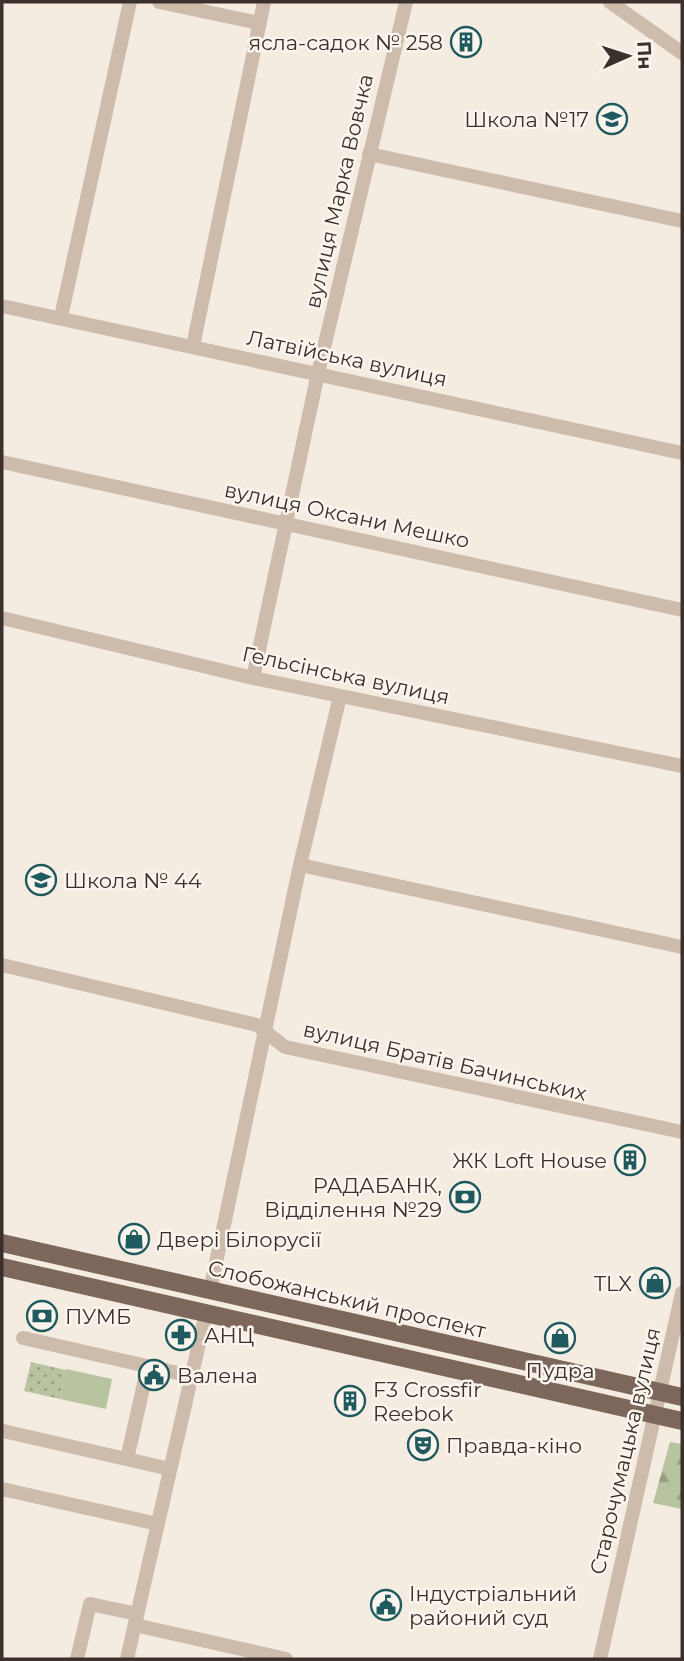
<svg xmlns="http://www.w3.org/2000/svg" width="684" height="1661" font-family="Montserrat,sans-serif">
  <defs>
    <pattern id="forest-firs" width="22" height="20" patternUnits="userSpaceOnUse" patternTransform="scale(1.75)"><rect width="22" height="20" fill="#b8c4a0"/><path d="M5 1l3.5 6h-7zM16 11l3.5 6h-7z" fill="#97a083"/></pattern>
    <pattern id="park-dots" width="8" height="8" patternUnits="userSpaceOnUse" patternTransform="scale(1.75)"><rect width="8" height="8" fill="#b8c4a0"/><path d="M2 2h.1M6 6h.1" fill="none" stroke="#97a083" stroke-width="1.8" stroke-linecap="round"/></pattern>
  </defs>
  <rect width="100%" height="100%" fill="#f4ebe1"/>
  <path fill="url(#forest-firs)" d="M670,1442l12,2v65l-29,-6z"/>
  <path fill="url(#park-dots)" d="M31,1362l35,8 -6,29 -36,-8z"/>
  <path fill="#b8c4a0" d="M66,1369l46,10 -6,30 -46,-10z"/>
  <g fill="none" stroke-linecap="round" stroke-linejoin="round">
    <path stroke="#cdbbac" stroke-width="14" d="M159,2l100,21
      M610,2l72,51
      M369,154l313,67
      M2,306l680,147
      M61,317l69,-315
      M193,346l71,-344
      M2,462l680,148
      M2,618l251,60 429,88
      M253,678l65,-305 88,-371
      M300,865l382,82
      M2,965l255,60 28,22 397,85
      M210,1291l90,-426 40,-169
      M23,1338l168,38
      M3,1431l167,38
      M127,1459l21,-93
      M2,1489l156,35
      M135,1625l151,34
      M77,1659l13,-55 47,10
      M127,1659l79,-346
      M600,1659l82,-366"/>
    <path stroke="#7d675c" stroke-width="18" d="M2,1243l680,154
      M2,1267l680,154"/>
  </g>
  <defs>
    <g id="building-ring" transform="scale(1.575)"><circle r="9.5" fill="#fbf5ee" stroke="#1f5a5e" stroke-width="1.5"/><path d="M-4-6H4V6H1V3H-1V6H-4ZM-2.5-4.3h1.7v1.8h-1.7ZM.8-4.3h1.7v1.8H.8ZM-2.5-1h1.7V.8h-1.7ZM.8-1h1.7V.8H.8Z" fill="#1f5a5e"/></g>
    <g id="school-ring" transform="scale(1.575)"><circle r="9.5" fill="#fbf5ee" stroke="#1f5a5e" stroke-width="1.5"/><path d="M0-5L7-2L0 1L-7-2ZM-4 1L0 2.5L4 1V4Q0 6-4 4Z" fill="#1f5a5e"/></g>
    <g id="bank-ring" transform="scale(1.575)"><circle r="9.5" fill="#fbf5ee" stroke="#1f5a5e" stroke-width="1.5"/><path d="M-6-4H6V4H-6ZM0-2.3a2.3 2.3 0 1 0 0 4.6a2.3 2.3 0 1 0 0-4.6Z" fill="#1f5a5e"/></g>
    <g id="shop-ring" transform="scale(1.575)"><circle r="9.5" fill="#fbf5ee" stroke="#1f5a5e" stroke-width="1.5"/><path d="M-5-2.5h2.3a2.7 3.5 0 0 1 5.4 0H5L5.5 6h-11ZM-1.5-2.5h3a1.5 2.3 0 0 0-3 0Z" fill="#1f5a5e"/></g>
    <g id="pharmacy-ring" transform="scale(1.575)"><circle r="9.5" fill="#fbf5ee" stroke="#1f5a5e" stroke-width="1.5"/><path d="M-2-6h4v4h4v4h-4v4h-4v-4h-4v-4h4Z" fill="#1f5a5e"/></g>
    <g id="civic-ring" transform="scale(1.575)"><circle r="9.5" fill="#fbf5ee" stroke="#1f5a5e" stroke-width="1.5"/><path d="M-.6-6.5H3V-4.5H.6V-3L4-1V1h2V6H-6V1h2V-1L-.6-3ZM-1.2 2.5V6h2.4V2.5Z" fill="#1f5a5e"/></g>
    <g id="theatre-ring" transform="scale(1.575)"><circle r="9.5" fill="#fbf5ee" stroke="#1f5a5e" stroke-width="1.5"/><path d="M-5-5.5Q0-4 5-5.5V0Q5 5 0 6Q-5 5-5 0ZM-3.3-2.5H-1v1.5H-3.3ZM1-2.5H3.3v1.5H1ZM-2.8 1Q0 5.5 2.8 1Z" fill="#1f5a5e"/></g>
  </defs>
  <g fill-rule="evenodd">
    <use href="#building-ring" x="466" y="42"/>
    <use href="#school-ring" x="612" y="119"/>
    <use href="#school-ring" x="41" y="880"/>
    <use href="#building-ring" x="630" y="1160"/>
    <use href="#bank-ring" x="465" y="1197"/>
    <use href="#shop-ring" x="134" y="1239"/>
    <use href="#shop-ring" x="655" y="1283"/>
    <use href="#bank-ring" x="42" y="1316"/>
    <use href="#pharmacy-ring" x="181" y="1335"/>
    <use href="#shop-ring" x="560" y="1338"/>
    <use href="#civic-ring" x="154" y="1375"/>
    <use href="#building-ring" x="350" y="1401"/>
    <use href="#theatre-ring" x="423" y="1445"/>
    <use href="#civic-ring" x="386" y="1605"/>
  </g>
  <g text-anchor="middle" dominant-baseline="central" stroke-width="5" stroke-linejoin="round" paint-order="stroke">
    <g font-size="21" fill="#3b302b" stroke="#fbf5ee" text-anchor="start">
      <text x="443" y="42" text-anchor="end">ясла-садок № 258</text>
      <text x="589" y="119" text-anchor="end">Школа №17</text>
      <text x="64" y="880">Школа № 44</text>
      <text x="607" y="1160" text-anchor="end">ЖК Loft House</text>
      <text x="442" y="1185" text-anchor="end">РАДАБАНК,<tspan x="442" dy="24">Відділення №29</tspan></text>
      <text x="157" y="1239">Двері Білорусії</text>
      <text x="632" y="1283" text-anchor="end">TLX</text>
      <text x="65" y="1316">ПУМБ</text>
      <text x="204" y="1335">АНЦ</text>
      <text x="560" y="1370" text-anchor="middle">Пудра</text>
      <text x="177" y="1375">Валена</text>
      <text x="373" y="1389">F3 Crossfir<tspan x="373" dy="24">Reebok</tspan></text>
      <text x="446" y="1445">Правда-кіно</text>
      <text x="409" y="1593">Індустріальний<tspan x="409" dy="24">районий суд</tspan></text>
    </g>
    <g font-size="21" fill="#3b302b" stroke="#fbf5ee">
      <text transform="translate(339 191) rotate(-77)">вулиця Марка Вовчка</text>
      <text transform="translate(347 358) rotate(12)">Латвійська вулиця</text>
      <text transform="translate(347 515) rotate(12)">вулиця Оксани Мешко</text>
      <text transform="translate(346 675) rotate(12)">Гельсінська вулиця</text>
      <text transform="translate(445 1061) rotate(13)">вулиця Братів Бачинських</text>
      <text transform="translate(347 1299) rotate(13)">Слобожанський проспект</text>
      <text transform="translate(625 1451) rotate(-77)">Старочумацька вулиця</text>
    </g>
  </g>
  <rect width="684" height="1661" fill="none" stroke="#3b302b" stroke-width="7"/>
  <g transform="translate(628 56) rotate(87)" stroke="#fbf5ee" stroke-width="5" paint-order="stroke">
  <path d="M0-5L12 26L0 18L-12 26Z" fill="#3b302b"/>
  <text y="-10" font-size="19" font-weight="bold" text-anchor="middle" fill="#3b302b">Пн</text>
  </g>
</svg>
